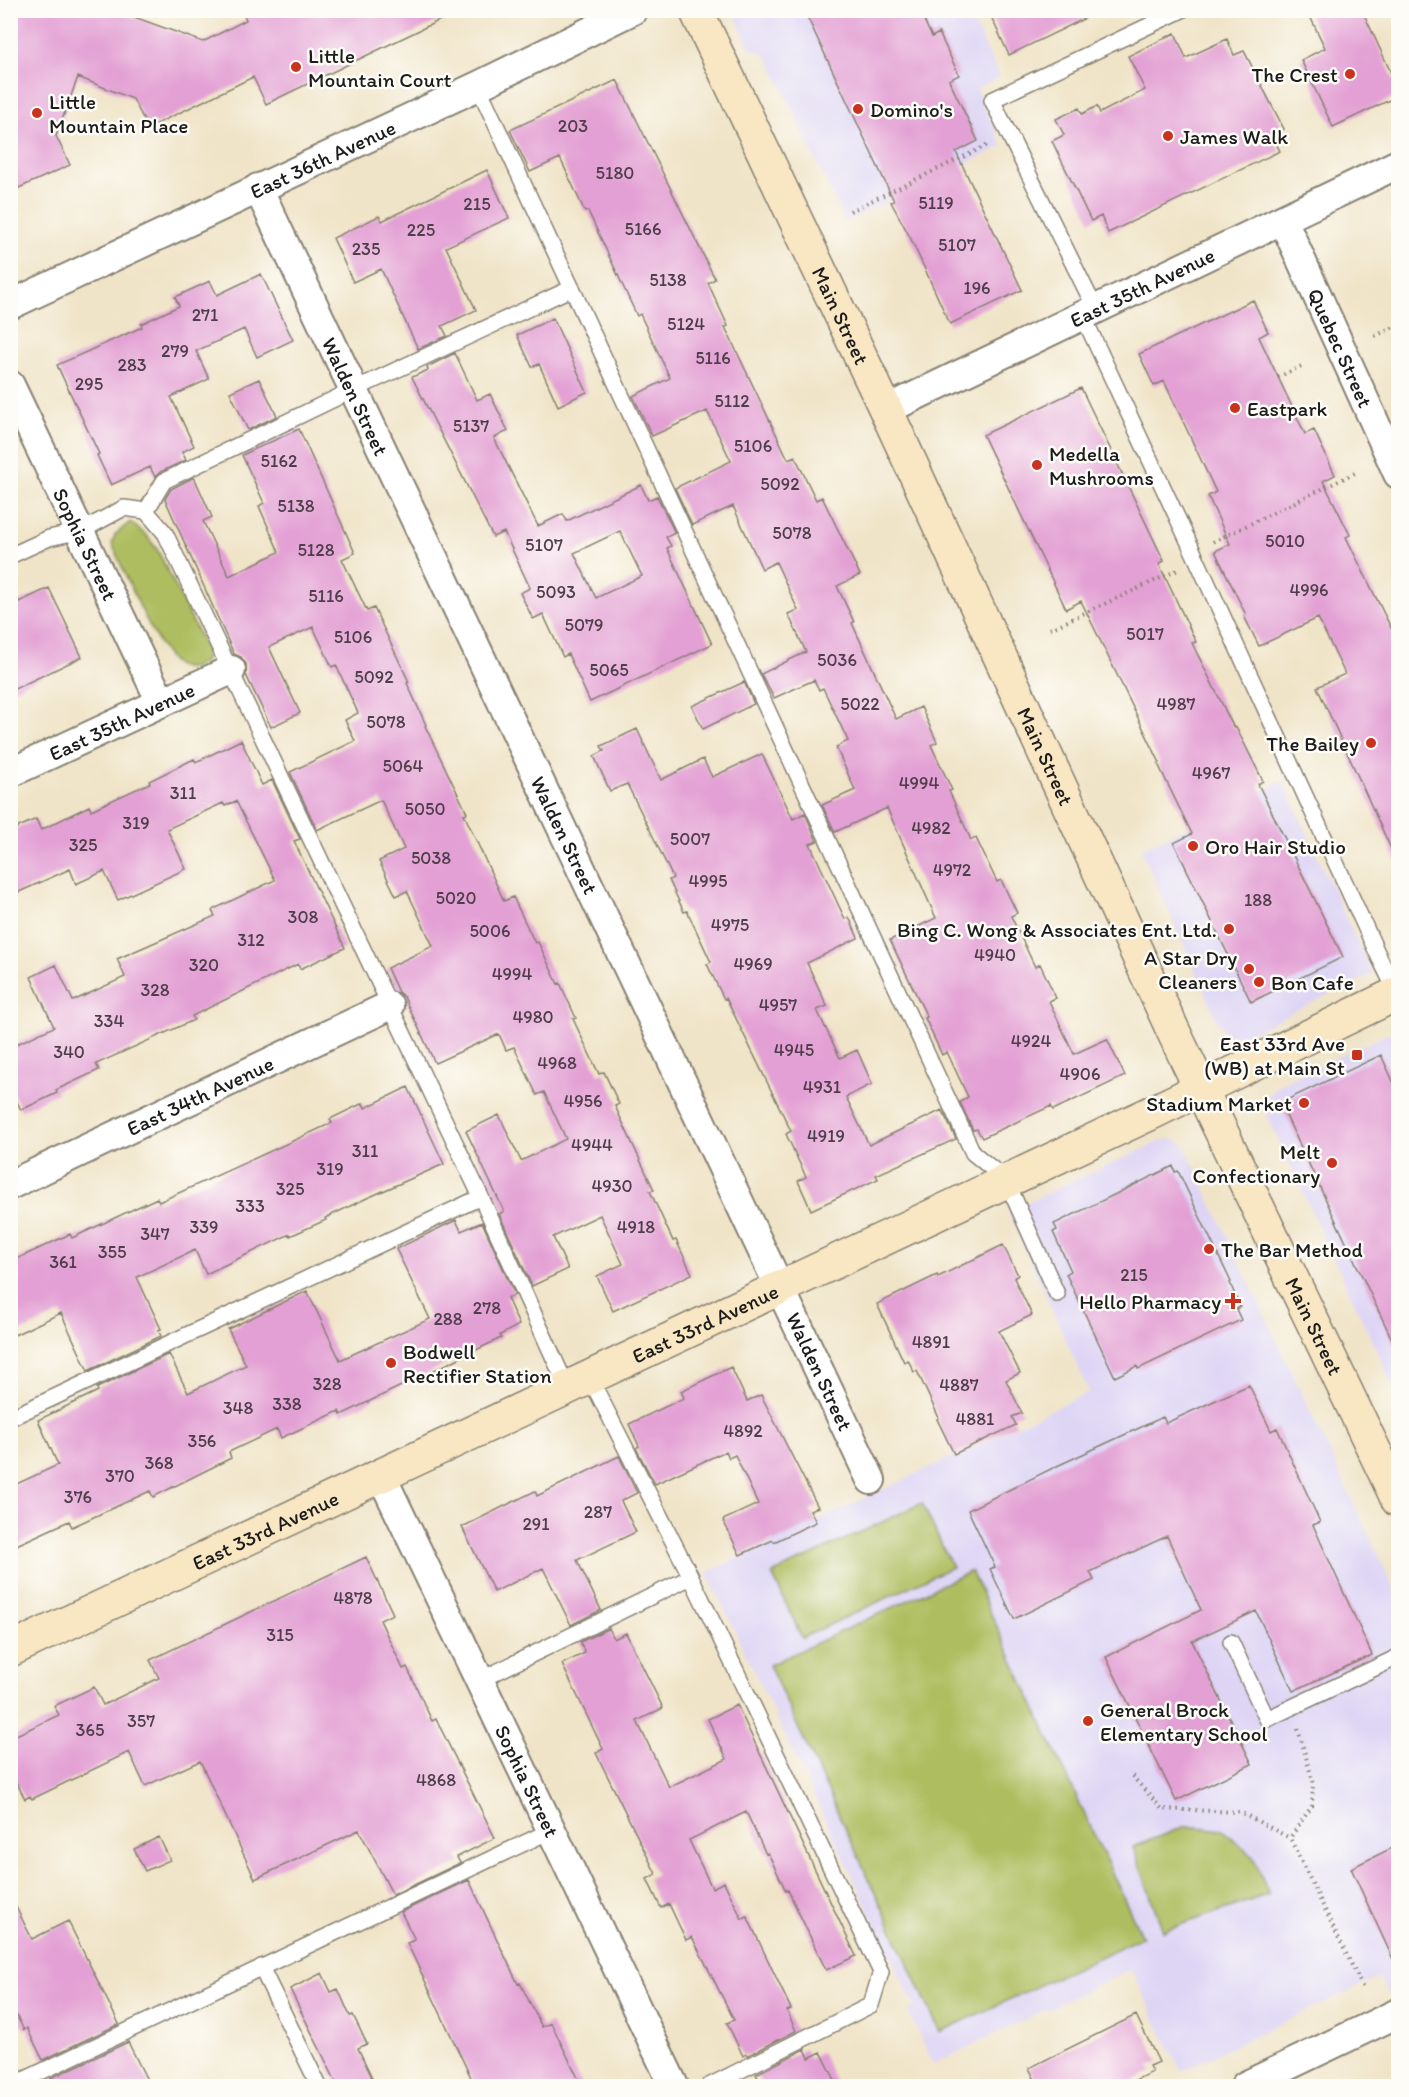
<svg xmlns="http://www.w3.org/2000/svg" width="1409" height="2097" font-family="Itim,sans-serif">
  <rect width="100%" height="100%" fill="#fdfcf7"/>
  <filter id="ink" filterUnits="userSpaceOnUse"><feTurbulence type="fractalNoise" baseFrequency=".0167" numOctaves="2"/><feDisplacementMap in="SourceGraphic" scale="12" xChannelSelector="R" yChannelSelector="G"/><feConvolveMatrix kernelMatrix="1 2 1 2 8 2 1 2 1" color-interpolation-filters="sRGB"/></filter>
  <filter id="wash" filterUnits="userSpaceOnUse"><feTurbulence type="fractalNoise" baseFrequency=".008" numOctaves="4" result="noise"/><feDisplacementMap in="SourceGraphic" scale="24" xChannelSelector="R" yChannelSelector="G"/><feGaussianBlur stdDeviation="1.35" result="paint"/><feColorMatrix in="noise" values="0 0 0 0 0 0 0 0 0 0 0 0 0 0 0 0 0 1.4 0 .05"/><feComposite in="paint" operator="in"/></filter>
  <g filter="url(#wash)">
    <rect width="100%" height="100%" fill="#f0e4c8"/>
    <path fill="#ded5f5" d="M740,10l228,1 32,66 -24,12 27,57 -158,76 -76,-163 -6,-6 -14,-6 -15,-33z
      M1283,781l89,193 -120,58 -17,4 -8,-3 -7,-7 -79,-177z
      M1398,1029v367l-130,-278 -3,-12 5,-12 10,-10z
      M1168,1139l7,1 8,4 4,7 211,446v392l-10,5 -9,-17 -198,94 -50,-102 -198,95 -25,-53 7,-4 -208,-434 382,-181 -81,-181 151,-69z"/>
    <path fill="#aebd5f" stroke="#656c3e" stroke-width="1.5" d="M130,522l17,14 11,15 49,100 -2,10c-8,8 -22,10 -30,3 -17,-12 -54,-98 -63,-121l3,-8z
      M922,1503l30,64 -150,71 -30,-64z
      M971,1571l171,366 -202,95 -171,-367z
      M1186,1826l37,4 30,26 16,38 -106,37 -30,-84z"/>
    <g id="blocks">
      <path fill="#e3a0d4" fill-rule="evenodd" d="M10,10h105l88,32 43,-22 -4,-10h219l-195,94 -13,-27 -105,51 -15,-29 -55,-22 -22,59 14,29 -60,27z
        M804,10h115l13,27 7,-4 20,42 -10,5 29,61 -22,11 66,138 -72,34 -39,-85 -20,-37 3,-1z
        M988,10h114l-93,45z
        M1307,10h55l36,78v8l-65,31 -32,-67 24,-12z
        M1175,33l11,25 41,-19 7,16 10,-4 40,78 -12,7 8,15 -172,82 -7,-17 -10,5 -39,-80 12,-6 -8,-16 23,-11 3,6 15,-8 3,7 45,-23 -17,-34z
        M617,80l98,199 -7,4 20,43 -3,1 63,132 7,-3 21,44 6,-3 38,78 -23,11 17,36 -2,1 44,96 25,-12 16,35 -6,3 21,45 -3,1 22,49 5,-2 21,44 4,-2 16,33 -6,3 24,51 5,-3 16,34 -7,3 25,53 33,-15 18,37 -72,34 -2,-4 -69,32 -5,-9 -4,1 -13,-28 8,-5 -21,-45 -5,3 -17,-37 2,-1 -37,-77 46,-22 -49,-110 -52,24 -13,-27 33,-15 -19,-43 12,-6 -25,-53 -4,2 -5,-10 -40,18 -13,-24 45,-22 -18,-38 10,-4 -22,-48 -14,7 -29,-63 -41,19 -17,-37 56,-27 -24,-50 -55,25 -19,-40 37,-18 -30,-64 -3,2 -49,-105 -3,1 -25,-54 -30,14 -20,-42z
        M487,170l22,48 -63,29 30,63 -34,16 5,10 -29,13 -37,-80 -28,13 -20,-44 46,-22 3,5z
        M261,274l32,66 -36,17 -13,-28 -48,22 13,28 -38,18 23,49 -12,6 4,8 -26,12 -5,5 -5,-10 -39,18 -14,-30 2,-1 -42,-89 85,-38 -1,-3 38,-18 -4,-9 35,-16 7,14z
        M1253,300l15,32 -9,5 46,97 9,-4 21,45 -12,6 27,54 -4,2 52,105v222l-81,-177 28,-13 -27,-56 -59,28 -15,-30 2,-1 -31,-64 15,-7 -22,-48 8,-4 -52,-111 -10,5 -15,-32z
        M553,318l34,74 -29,14 -19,-42 -7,3 -15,-32z
        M455,353l22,47 13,-6 18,37 -14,7 44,88 25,-12 4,7 74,-36 7,15 9,-4 18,37 -9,4 5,9 -4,2 45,96 -122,58 -22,-48 -5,3 -20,-43 -10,5 -13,-26 10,-5 -26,-56 -11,5 -81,-160 16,-7 -1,-3zM620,531l22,45 -46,22 -22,-45z
        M259,379l18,37 -29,14 -18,-38z
        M1081,388l83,173 -5,3 37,78 -4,1 42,85 2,-1 27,54 -5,3 85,173 -92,45 -77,-159 18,-9 -34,-70 2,-1 -79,-162 -15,8 -83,-174z
        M299,429l56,124 -13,6 25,52 7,-3 35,74 -2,1 19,42 -1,1 42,87 -3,1 40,87 9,-4 22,46 3,-1 20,42 2,-1 16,35 -3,1 26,55 5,-2 15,32 -4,2 39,84 -4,1 23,50 3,-1 16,34 -79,37 -16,-35 26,-12 -23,-49 -47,22 15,32 -36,17 -33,-72 5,-3 -38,-80 33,-16 22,46 45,-22 -22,-47 -7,3 -23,-48 -8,3 -7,-16 -64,29 -31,-66 -6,-5 -11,-24 46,-22 -26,-55 -11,5 -17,-35 25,-12 -23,-49 -64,30 -27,-58 65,-31 -10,-21 13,-7 -22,-48 -4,2 -19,-40 -44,20 31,66 -29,14 -25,-52v-11l-5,-7 -7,-3 -69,-155 6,-10 23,-12 18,40 -9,4 26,55 50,-24 -20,-46 5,-3 -22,-48z
        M49,588l33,69 -72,34v-85z
        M744,682l10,22 -51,25 -11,-23z
        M637,729l24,51 42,-21 9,18 50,-23 31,65 12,-6 12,28 -7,3 35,75 4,-2 9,21 -51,25 20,43 -10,4 23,48 17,-8 15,34 -26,13 23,48 73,-35 14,29 -80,36 2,4 -67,31 -13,-29 8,-4 -20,-43 5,-3 -65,-133 -2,1 -17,-35 4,-2 -24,-51 -3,1 -15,-32 4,-2 -24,-50 -22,-44 -17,7 -16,-35 10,-5 -3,-5z
        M241,740l21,45 10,-5 28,59 -6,2 51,107 -45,21 -2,-5 -106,52 2,4 -98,44 3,6 -43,20 1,3 -36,17 -11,-23v-40l44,-20 -23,-50 25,-12 17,36 52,-24 -8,-18 98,-43 -3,-5 2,-2 61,-29 -39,-79 -11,5 -2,-3 -56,26 19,40 -68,31 -14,-29 -28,13 -6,-15 -60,27v-65l26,-12 5,11 48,-24 2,4 59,-27 -1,-2 45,-22 2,3z
        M1381,1055l17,37v260l-118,-249z
        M408,1087l36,77 -79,35 -40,19 1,2 -36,16v-2l-84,40 -11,-24 -58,27 24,52 -3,1 3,6 -73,35 -27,-58 -51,24v-75l60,-28 2,4 85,-40 2,4 173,-79 -2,-4 33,-16 2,5z
        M1173,1166l2,6 3,-1 53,111 -1,1 10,24 -4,2 5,11 -103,49 -1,-3 -22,11 -49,-103 5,-3 -18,-39 4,-2 -3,-6z
        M456,1220l5,11 21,-9 33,73 -8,3 12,27 -19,10 1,3 -160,77 -2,-4 -58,27 -4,-9 -48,23 2,6 -78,39 -3,-6 -78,36 -3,-6 -59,27v-61l48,-22 -20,-45 60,-29 -1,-3 72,-34 19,39 58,-28 -18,-36 79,-38 33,69 90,-41 -34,-70z
        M1003,1245l15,30 -4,3 18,37 -33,16 21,42 -14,7 16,33 -10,4 4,8 -62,29 -17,-35 2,-1 -22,-47 -3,1 -6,-12 -4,2 -27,-58 60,-29 1,2z
        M731,1367l16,34 14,-6 57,112 -8,3 6,12 -42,20 -1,-2 -33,15 -17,-35 35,-16 -23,-49 -6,3 -3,-7 -71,33 -19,-36 3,-2 -10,-22 55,-26 -3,-7z
        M1249,1385l22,46 6,-3 43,94 -7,3 59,130 -79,36 -37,-80 -64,30 60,123 -76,37 -70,-144 95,-47 -34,-74 -77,36 4,8 -80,39 -24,-50 5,-2 -27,-57 89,-44 106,-49 3,6z
        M619,1456l18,37 -16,8 15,31 -59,28 24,50 -30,15 -28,-57 -49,24 -32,-65 73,-36 2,5z
        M366,1557l27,57 -13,6 23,49 4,-2 25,54 4,-2 59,119 -38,19 3,6 -67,32 -34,-65 -104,49 -55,-118 -55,25 -16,-34 -97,47 -2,-3 -5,3 -15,-29v-32l49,-23 -5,-9 40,-19 9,18 56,-27 -9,-18z
        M609,1628l5,11 12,-6 37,75 -26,13 32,66 58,-28 -19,-40 29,-14 119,251 -30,14 -38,-80 -2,1 -18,-38 -2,1 -20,-42 -57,28 23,48 12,-6 18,37 5,-3 44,93 -4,2 9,20 -49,25 -1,-2 -3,2 -16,-33 7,-3 -42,-83 -6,3 -17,-36 -8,4 -14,-29 9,-5 -60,-121 7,-4 -41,-85 23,-11 -5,-11z
        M159,1837l11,23 -25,11 -11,-22z
        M1398,1845v125l-47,-102z
        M469,1880l49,104 2,-1 22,44 9,-4 31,63h-107l-68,-143 8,-3 -14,-28z
        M10,1895l22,44 36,-18 51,103 -76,36 -16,-32 -3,2 -14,-27z
        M322,1973l9,19 7,-3 12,27 3,-1 14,29 -9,4 18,38h-38l-48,-97z
        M1136,2015l23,47 -10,4 3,6 -29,14h-85l-9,-18z
        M128,2042l22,44h-95l-4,-8z
        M805,2049l4,9 12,-6 17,34h-76l-6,-12z"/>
    </g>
  </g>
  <g filter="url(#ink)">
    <use href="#blocks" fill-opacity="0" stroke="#868072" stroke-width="1.5"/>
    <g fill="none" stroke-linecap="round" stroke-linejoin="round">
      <g stroke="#868072" stroke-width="18">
        <path id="lane" d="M478,86l495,1067 33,27 51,114
          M1096,310l-104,-210 190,-90
          M1083,316l114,244 183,399 18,36
          M146,511l18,-30 170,-82 238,-111
          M10,556l39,-18 32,-7 43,-23 22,3 19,22 316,664 86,190
          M589,1376l102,201 190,395 -10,33 -162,81
          M10,1418l471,-221
          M1231,1642l36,77 131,-62
          M480,1680l211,-103
          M261,1967l58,119
          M11,2086l541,-256"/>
      </g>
      <g stroke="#868072" stroke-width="32">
        <g id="street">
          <path id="s1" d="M258,188c201,432 412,860 613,1292"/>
          <path id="s2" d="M1283,220l115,254"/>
          <path id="s3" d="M10,305l468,-219 155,-76"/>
          <path id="s4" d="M10,385l151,317"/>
          <path id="s5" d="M886,410l512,-246"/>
          <path id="s6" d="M10,773l221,-103"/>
          <path id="s7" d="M10,1185l379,-179"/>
          <path id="s8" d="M381,1475l293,611"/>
          <path d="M1245,2086l153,-73"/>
        </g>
      </g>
      <g stroke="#868072" stroke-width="36">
        <g id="secondary">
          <path id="s9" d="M696,10l190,400 290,627 222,463"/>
          <path id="s10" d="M10,1650l1139,-536 249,-121"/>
        </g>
      </g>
      <path stroke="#868072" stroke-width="4" stroke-dasharray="1.5 4.5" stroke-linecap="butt" d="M850,211l140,-67
        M1375,336l23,-11
        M1278,377l26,-12
        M1213,542l142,-69
        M1050,629l128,-59
        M1298,1729l15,53 -1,24 -22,32 74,152
        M1132,1776l30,33 78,3 50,26"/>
      <use href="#lane" stroke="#fff" stroke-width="15"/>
      <use href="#street" stroke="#fff" stroke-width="28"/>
      <use href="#secondary" stroke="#f9e7c3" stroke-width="33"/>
    </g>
  </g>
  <g fill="#c8321e" stroke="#fdfcf7" stroke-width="2">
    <circle cx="296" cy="67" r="6"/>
    <circle cx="1350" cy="74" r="6"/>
    <circle cx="858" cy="109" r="6"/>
    <circle cx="37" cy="113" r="6"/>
    <circle cx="1168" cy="136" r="6"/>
    <circle cx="1235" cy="408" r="6"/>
    <circle cx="1037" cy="465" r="6"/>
    <circle cx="1371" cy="743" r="6"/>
    <circle cx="1193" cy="846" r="6"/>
    <circle cx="1229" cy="929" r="6"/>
    <circle cx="1249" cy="969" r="6"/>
    <circle cx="1259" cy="982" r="6"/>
    <rect x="1351" y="1049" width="12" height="12" rx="3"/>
    <circle cx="1304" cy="1103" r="6"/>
    <circle cx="1332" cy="1163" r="6"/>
    <circle cx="1209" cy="1249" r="6"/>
    <path d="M1230 1292h6v6h6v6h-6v6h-6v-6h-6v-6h6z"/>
    <circle cx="391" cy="1363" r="6"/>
    <circle cx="1088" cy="1721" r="6"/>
  </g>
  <g text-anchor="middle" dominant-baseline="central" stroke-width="5" stroke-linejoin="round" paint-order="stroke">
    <g font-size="18" fill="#4e3d4a">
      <text x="573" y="126">203</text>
      <text x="615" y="173">5180</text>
      <text x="936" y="203">5119</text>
      <text x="477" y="204">215</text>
      <text x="643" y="229">5166</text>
      <text x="421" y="230">225</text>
      <text x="957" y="245">5107</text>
      <text x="366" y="249">235</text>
      <text x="668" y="280">5138</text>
      <text x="977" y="288">196</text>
      <text x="205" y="315">271</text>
      <text x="686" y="324">5124</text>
      <text x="175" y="351">279</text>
      <text x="713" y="358">5116</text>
      <text x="132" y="365">283</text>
      <text x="89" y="384">295</text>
      <text x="732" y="401">5112</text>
      <text x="471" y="426">5137</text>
      <text x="753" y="446">5106</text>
      <text x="279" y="461">5162</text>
      <text x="780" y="484">5092</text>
      <text x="296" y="506">5138</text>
      <text x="792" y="533">5078</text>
      <text x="1285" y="541">5010</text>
      <text x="544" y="545">5107</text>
      <text x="316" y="550">5128</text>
      <text x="1309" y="590">4996</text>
      <text x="556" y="592">5093</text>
      <text x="326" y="596">5116</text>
      <text x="584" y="625">5079</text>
      <text x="1145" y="634">5017</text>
      <text x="353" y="637">5106</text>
      <text x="837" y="660">5036</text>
      <text x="609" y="670">5065</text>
      <text x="374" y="677">5092</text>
      <text x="860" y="704">5022</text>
      <text x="1176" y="704">4987</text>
      <text x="386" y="722">5078</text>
      <text x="403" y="766">5064</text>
      <text x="1211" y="773">4967</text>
      <text x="919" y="783">4994</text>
      <text x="183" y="793">311</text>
      <text x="425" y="809">5050</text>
      <text x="136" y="823">319</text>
      <text x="931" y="828">4982</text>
      <text x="690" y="839">5007</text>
      <text x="83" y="845">325</text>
      <text x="431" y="858">5038</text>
      <text x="952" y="870">4972</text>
      <text x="708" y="881">4995</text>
      <text x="456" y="898">5020</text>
      <text x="1258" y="900">188</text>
      <text x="303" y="917">308</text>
      <text x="730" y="925">4975</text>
      <text x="490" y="931">5006</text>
      <text x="251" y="940">312</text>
      <text x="995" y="955">4940</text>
      <text x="753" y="964">4969</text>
      <text x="204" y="965">320</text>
      <text x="512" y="974">4994</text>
      <text x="155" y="990">328</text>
      <text x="778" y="1005">4957</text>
      <text x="533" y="1017">4980</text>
      <text x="109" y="1021">334</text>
      <text x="1031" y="1041">4924</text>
      <text x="794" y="1050">4945</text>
      <text x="69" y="1052">340</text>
      <text x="557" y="1063">4968</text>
      <text x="1080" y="1074">4906</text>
      <text x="822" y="1087">4931</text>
      <text x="583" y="1101">4956</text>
      <text x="826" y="1136">4919</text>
      <text x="592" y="1145">4944</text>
      <text x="365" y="1151">311</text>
      <text x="330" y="1169">319</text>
      <text x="612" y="1186">4930</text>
      <text x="290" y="1189">325</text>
      <text x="250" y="1206">333</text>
      <text x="204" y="1227">339</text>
      <text x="636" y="1227">4918</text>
      <text x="155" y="1234">347</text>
      <text x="112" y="1252">355</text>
      <text x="63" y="1262">361</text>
      <text x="1134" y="1275">215</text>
      <text x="487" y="1308">278</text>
      <text x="448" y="1319">288</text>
      <text x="931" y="1342">4891</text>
      <text x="327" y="1384">328</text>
      <text x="959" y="1385">4887</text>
      <text x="287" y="1404">338</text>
      <text x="238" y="1408">348</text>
      <text x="975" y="1419">4881</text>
      <text x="743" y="1431">4892</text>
      <text x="202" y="1441">356</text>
      <text x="159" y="1463">368</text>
      <text x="120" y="1476">370</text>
      <text x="78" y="1497">376</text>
      <text x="598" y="1512">287</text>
      <text x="536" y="1524">291</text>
      <text x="353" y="1598">4878</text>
      <text x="280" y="1635">315</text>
      <text x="141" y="1721">357</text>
      <text x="90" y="1730">365</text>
      <text x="436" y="1780">4868</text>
    </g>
    <g font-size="21" fill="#1c1c1c" stroke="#fdfcf7" text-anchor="start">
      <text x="308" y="55">Little<tspan x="308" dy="24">Mountain Court</tspan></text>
      <text x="1338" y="74" text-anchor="end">The Crest</text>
      <text x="49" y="101">Little<tspan x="49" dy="24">Mountain Place</tspan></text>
      <text x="870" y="109">Domino's</text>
      <text x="1180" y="136">James Walk</text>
      <text x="1247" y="408">Eastpark</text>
      <text x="1049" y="453">Medella<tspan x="1049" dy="24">Mushrooms</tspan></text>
      <text x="1359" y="743" text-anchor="end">The Bailey</text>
      <text x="1205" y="846">Oro Hair Studio</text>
      <text x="1217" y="929" text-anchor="end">Bing C. Wong &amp; Associates Ent. Ltd.</text>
      <text x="1237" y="957" text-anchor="end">A Star Dry<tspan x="1237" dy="24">Cleaners</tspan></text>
      <text x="1271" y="982">Bon Cafe</text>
      <text x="1345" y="1043" text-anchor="end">East 33rd Ave<tspan x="1345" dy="24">(WB) at Main St</tspan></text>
      <text x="1292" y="1103" text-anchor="end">Stadium Market</text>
      <text x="1320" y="1151" text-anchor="end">Melt<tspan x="1320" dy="24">Confectionary</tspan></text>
      <text x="1221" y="1249">The Bar Method</text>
      <text x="1221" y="1301" text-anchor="end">Hello Pharmacy</text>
      <text x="403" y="1351">Bodwell<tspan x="403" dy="24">Rectifier Station</tspan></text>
      <text x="1100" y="1709">General Brock<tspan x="1100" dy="24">Elementary School</tspan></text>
    </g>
    <g font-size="21" fill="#1c1c1c" stroke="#fdfcf7">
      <text stroke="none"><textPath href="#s3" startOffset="345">East 36th Avenue</textPath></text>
      <text stroke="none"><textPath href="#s5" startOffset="284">East 35th Avenue</textPath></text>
      <text stroke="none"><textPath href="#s9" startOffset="338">Main Street</textPath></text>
      <text stroke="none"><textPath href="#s2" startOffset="140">Quebec Street</textPath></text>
      <text stroke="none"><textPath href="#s1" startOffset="230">Walden Street</textPath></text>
      <text stroke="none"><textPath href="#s4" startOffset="176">Sophia Street</textPath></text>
      <text stroke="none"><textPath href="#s6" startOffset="123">East 35th Avenue</textPath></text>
      <text stroke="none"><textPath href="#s9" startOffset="824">Main Street</textPath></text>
      <text stroke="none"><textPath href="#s1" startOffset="716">Walden Street</textPath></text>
      <text stroke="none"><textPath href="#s7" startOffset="210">East 34th Avenue</textPath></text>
      <text stroke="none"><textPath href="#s10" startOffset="768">East 33rd Avenue</textPath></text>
      <text stroke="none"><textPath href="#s9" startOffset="1454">Main Street</textPath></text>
      <text stroke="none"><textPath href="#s1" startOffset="1310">Walden Street</textPath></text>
      <text stroke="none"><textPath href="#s10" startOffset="282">East 33rd Avenue</textPath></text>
      <text stroke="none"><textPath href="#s8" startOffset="339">Sophia Street</textPath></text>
    </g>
  </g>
  <rect width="1409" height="2097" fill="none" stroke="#fdfcf7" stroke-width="36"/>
</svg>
